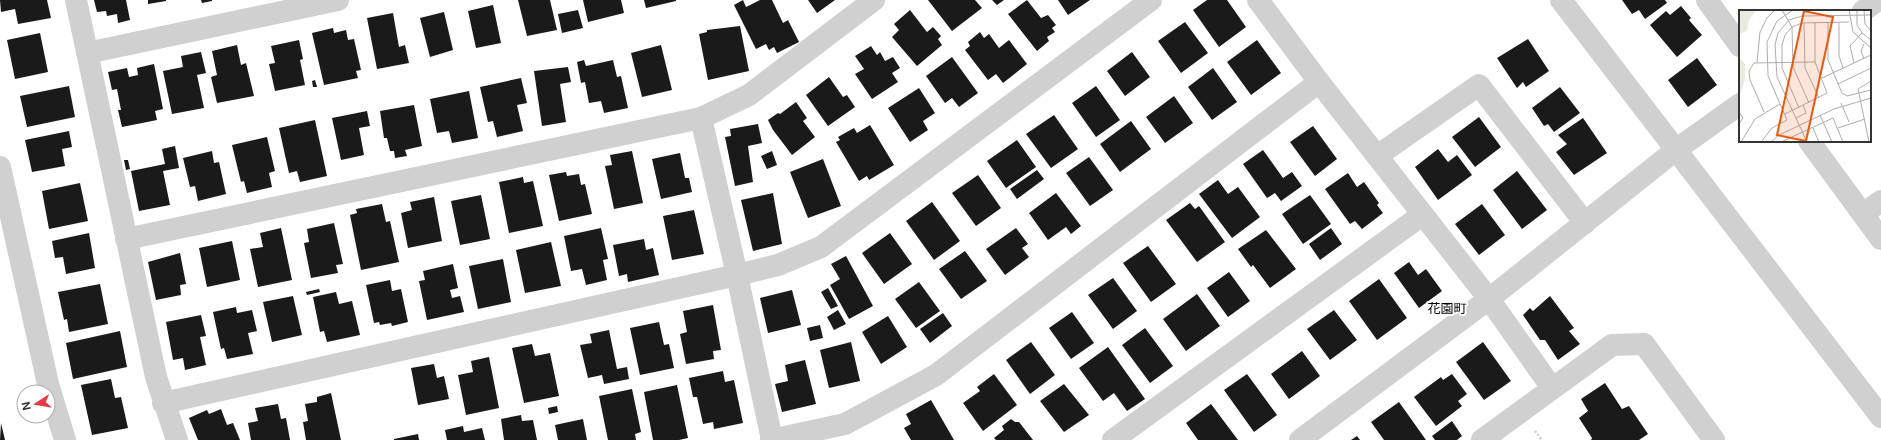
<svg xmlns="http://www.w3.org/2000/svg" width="1881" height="440" font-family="Inter,'Noto Sans JP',sans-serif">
  <rect width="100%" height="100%" fill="#fff"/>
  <path fill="#1a1a1a" d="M0,0h47l4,18 -33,6 -3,-15 -14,3z
    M94,0h32l4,20 -12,3 -1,-9 -10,2 -1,-5 -9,1z
    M148,0h18v1l-18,3z
    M201,0h11v1l-10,2z
    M518,0h32l7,30 -30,6z
    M583,0h38l3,13 -36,9z
    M644,0h32v1l-30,7z
    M743,0l3,7 14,-7h12l11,23 5,-3 11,22 -22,11 -3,-6 -5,3 -3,-6 -10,5 -22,-44z
    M808,0h27l-18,13z
    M928,0h47l7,8 -30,23z
    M992,0h12l-7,5z
    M1027,0l14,18 7,-3 8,10 -4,3 3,4 -8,5 2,4 -12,10 -29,-37z
    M1058,0h32l-22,15z
    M1207,0h20l19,27 -27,20 -26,-37z
    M1622,0h43l2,3 -22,16 -6,-9 -7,4z
    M493,5l8,38 -25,5 -8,-37z
    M1681,6l10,12 -2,2 13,15 -25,22 -27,-32 16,-14 4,4z
    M578,10l5,18 -21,5 -4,-19z
    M910,10l17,22 6,-5 8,9 -3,3 4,6 -25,21 -25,-29 7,-7 -5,-6z
    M444,12l9,38 -23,7 -10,-39z
    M393,13l6,34 6,-2 4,18 -32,6 -10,-51z
    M1185,22l23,31 -27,20 -23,-32z
    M740,26l9,45 -41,9 -9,-46 8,-2v-2z
    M333,28l1,5 12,-3 2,10 6,-1 7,31 -5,1 2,7 -34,7 -12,-52z
    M980,32l4,6 5,-4 10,14 10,-8 18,24 -24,19 -7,-9 -8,6 -23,-30 5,-4 -2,-4z
    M40,33l8,39 -33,7 -8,-39z
    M1528,39l21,32 -23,16 -3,-5 -6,6 -20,-30z
    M299,40l4,19 -3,1 5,25 -30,6 -6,-27 6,-1 -4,-17z
    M1257,40l24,33 -30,22 -24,-33z
    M237,45l4,20 5,-2 8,33 -37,7 -6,-26 6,-2 -5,-24z
    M661,45l11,45 -30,7 -11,-44z
    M871,46l6,9 3,-3 5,9 8,-4 7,11 -8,5 6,9 -26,17 -17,-25 9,-5 -9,-13z
    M201,52l5,21 -9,2 7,33 -32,6 -9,-43 20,-4 -2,-11z
    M1132,52l18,25 -25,19 -18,-25z
    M952,57l26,36 -19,14 -7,-9 -7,5 -19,-27z
    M1697,58l20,27 -29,22 -20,-27z
    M584,60l2,6 27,-6 4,17 4,-1 7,32 -24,5 -3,-12 -12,2 -4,-21 -4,1 -4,-21z
    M154,64l9,45 -8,2 2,9 -35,7 -4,-17h3l-4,-21 -5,1 -4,-18 19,-4 2,9 9,-2 -1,-7z
    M568,67l3,15 -11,2 6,38 -24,4 -8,-55z
    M1213,68l24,34 -25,18 -24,-33z
    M829,77l14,20 4,-2 8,12 -27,19 -22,-31z
    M521,78l6,25 -10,2 6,26 -26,6 -4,-16 -5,1 -8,-35z
    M315,80l2,7h-4l-1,-6z
    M69,86l6,31 -48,10 -7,-31z
    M1096,86l24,34 -24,17 -24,-34z
    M1560,87l20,26 -26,19 -6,-8 -4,2 -12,-18z
    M919,88l16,25 -12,8 5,9 -18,12 -22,-34z
    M469,91l9,47 -26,5 -3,-12 -12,2 -7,-34z
    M1174,96l19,27 -28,20 -19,-26z
    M796,102l11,16 -4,3 12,16 -23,18 -19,-25 -5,-10 10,-7 2,1z
    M414,105l8,41 -17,4 2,6 -12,2 -1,-7h-4l-3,-13h-3l-4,-27z
    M367,111l3,15 -11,2 5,27 -23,5 -9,-42z
    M1054,115l24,34 -27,19 -25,-34z
    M1479,117l22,30 -26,20 -23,-30z
    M1583,118l24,35 -33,22 -18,-23 11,-8 -9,-9z
    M315,120l12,56 -27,6 -3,-11 -8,2 -10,-45z
    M1131,121l20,28 -31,23 -20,-28z
    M758,124l4,19 -14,3 5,36 -18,4 -10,-49 6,-1 -1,-7z
    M870,125l24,40 -25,15 -2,-4 -8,5 -23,-39 4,-2 -2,-3 16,-9 3,5z
    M1313,126l24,33 -22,17 -25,-34z
    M69,131l3,16 -10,2 3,17 -33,6 -7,-32z
    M267,137l8,34 -6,2 3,14 -25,6 -3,-12 -3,1 -9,-37z
    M1017,140l19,27 -30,21 -19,-27z
    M175,146l4,22 -16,3 7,34 -31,6 -8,-40 34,-7 -3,-15z
    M1438,149l10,13 9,-7 15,20 -34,25 -23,-33z
    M1263,150l20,28 9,-6 10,14 -21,15 -6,-8 -8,5 -24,-34z
    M212,151l2,12 5,-1 7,32 -28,7 -3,-15 -5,1 -7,-29z
    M632,151l11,52 -29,6 -9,-43 7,-1 -2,-10z
    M772,151l5,14 -10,4 -6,-13z
    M680,153l5,25h4l3,14 -31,7 -9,-40z
    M1089,157l24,33 -23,16 -24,-33z
    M823,159l18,47 -33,12 -18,-46z
    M124,160h4l2,9 -4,1z
    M1037,170l7,9 -27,20 -7,-10z
    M1517,171l30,39 -25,19 -29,-39z
    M566,172l1,4 12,-2 2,11 4,-1 7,30 -33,7 -10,-46z
    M1348,173l9,14 7,-5 15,21 -2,2 6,8 -21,16 -7,-8 -5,3 -25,-35z
    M978,175l23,33 -25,18 -24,-33z
    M523,177l1,6 9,-2 10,45 -34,7 -10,-51z
    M1218,180l10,14 10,-7 22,30 -28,21 -33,-44z
    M80,183l8,38 -39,8 -7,-38z
    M773,193l9,51 -29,7 -12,-51z
    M1056,193l25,33 -10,8 -5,-7 -18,13 -19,-27z
    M481,195l9,44 -30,6 -9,-44z
    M1310,195l21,29 -28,20 -21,-30z
    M434,197l8,44 -34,7 -7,-35 11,-3 -2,-8z
    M932,202l28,39 -26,19 -28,-39z
    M1190,203l5,6 4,-3 26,36 -28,20 -31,-42z
    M382,204l4,18 4,-1 9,41 -38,8 -11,-55 7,-2 -1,-4z
    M1482,204l23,31 -26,20 -24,-31z
    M694,210l10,44 -32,6 -9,-44z
    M334,223l9,41 -7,1 2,8 -27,5 -7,-35 5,-1 -2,-13z
    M281,228l11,52 -34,7 -8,-38 13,-2 -3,-14z
    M601,228l7,31 -5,1 4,20 -21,5 -4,-16 -11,2 -7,-35z
    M1016,228l12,16 -6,4 7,9 -24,18 -19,-26z
    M1331,228l11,16 -22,16 -11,-16z
    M1266,230l30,39 -26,19 -17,-23 -2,2 -13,-18z
    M89,233l6,35 -29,6 -3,-17 -8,1 -3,-17z
    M890,233l22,31 -28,20 -22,-31z
    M644,239l2,11 7,-2 6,27 -31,7 -1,-8 -8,2 -6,-31z
    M232,241l8,39 -33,7 -8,-39z
    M551,242l10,44 -36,7 -9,-43z
    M1148,246l28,38 -25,18 -28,-39z
    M965,251l22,30 -26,18 -22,-30z
    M180,253l6,31 -6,1 1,10 -25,5 -8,-38z
    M846,256l27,50 -24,13 -19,-34 10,-6 -9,-15z
    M503,259l8,43 -33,7 -9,-43z
    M1409,262l9,13 8,-6 16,22 -23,17 -25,-35z
    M453,264l5,24 -8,2 2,8 8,-2 4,16 -37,8 -8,-39 6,-1 -2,-9z
    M1229,272l21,29 -22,16 -21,-29z
    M1113,278l24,33 -24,18 -25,-34z
    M1379,279l28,39 -30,22 -28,-39z
    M390,280l2,11 9,-2 7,33 -16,4 -1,-3 -11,2 -1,-3 -5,1 -8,-38z
    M919,282l21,29 -24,17 -21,-29z
    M100,284l8,40 -39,8 -2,-13 -3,1 -6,-28z
    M828,288l10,18 -7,3 -10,-17z
    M319,289l1,3 -13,3 -1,-3z
    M792,290l9,35 -33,8 -8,-35z
    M336,292l3,12 13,-3 8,34 -33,7 -3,-11 -4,1 -7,-35z
    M1197,294l23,32 -34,25 -23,-32z
    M293,296l9,39 -30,7 -9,-40z
    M1550,296l24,32 -5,3 11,13 -22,16 -13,-20h-5l-17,-25 7,-7 3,3z
    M713,305l8,45 -8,1 1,8 -28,5 -6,-30 7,-2 -4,-21z
    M236,307l1,6 15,-3 5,21 -9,2 5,21 -26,5 -3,-11 -3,1 -8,-37z
    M838,310l8,14 -12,6 -7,-13z
    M1334,310l23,30 -27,20 -23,-31z
    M1072,312l22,31 -23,16 -22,-31z
    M943,313l9,13 -22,17 -10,-14z
    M201,315l5,21 -6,1 6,28 -21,5 -2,-12 -10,2 -7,-38z
    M888,316l19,31 -26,17 -19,-32z
    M659,322l5,23 5,-1 5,24 -34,7 -10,-47z
    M820,325l3,13 -13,3 -3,-13z
    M1145,328l28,38 -23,17 -28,-38z
    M609,330l8,39 10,-2 2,12 -25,5 -2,-9 -14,3 -8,-33 12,-2 -2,-9z
    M120,331l7,36 -54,12 -7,-36z
    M851,342l9,39 -31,7 -9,-38z
    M1031,342l24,33 -25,19 -24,-34z
    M1483,342l28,39 -27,19 -28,-38z
    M532,344l3,12 15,-3 9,43 -35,7 -12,-55z
    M1108,347l37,52 -18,12 -13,-18 -11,8 -24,-33z
    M1302,351l18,25 -31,23 -18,-25z
    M489,357l10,51 -33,7 -8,-40 15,-3 -2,-11z
    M805,360l11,44 -34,8 -7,-28 13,-3 -3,-16z
    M434,364l3,14 7,-2 5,23 -31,6 -7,-37z
    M723,371l2,11 9,-2 9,43 -29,6 -1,-7 -10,2 -6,-27h-4l-4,-19z
    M994,374l23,31 -34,26 -20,-28 17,-12 -3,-4z
    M1247,374l30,41 -23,17 -30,-42z
    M1452,374l15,20 -9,7 4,5 -26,20 -22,-29 27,-20 2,3z
    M111,379l4,19 6,-1 7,31 -36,7 -11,-50z
    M1605,383l17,26 7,-3 19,28 -9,6h-48l1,-2 -13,-20 9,-7 -7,-12z
    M1064,384l25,31 -25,17 -24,-31z
    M677,385l11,53 -9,2h-26l-9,-48z
    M632,389l9,43 -6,2 1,6h-28l-9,-44z
    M331,393l10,47h-35l-3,-18 5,-1 -3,-17 12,-2v-5z
    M931,400l23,40h-43l-7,-12 7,-4 -5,-10z
    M1399,402l27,38h-42l-13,-18z
    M278,404l3,15 5,-1 4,22h-39l-3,-17 10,-2 -3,-13z
    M1211,404l27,36h-40l-12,-17z
    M557,406l1,6 -9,2 -1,-6z
    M221,409l6,16 6,-2 7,17h-42l-9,-22 18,-8 2,4z
    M521,415l1,6 11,-1 4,20h-33l-3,-21z
    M583,419l4,21h-29l-3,-15z
    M1011,419l4,3h4l14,18h-37l-2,-2 10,-8 -2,-4z
    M1452,421l10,15 -5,4h-22l-3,-4z
    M1,423l4,17h-5z
    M463,426l1,6 18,-4 3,12h-38l-2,-10z
    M418,434l1,6h-25v-1z
    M1357,436l3,4h-9z"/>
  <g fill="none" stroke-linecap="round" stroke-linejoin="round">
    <path stroke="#cdcdcd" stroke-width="2.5" stroke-dasharray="2 2" stroke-linecap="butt" d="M1535,431l7,9"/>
    <path stroke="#d0d0d0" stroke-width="22" d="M76,0l80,377 21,63
      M1258,0l61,82 170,217 63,89
      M1561,0l320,417
      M1707,0l33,46
      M1863,11l15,-11
      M87,53l251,-53
      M701,118l36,157 35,165
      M1809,141l72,98
      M1377,156l102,-71 106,138
      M0,167l48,217 17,56
      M1863,214l18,-13
      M126,239l575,-121 48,-23 125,-95
      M163,403l574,-128 41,-10 43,-18 330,-247
      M771,440l74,-16 91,-49 383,-293
      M1113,440l309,-225
      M1300,440l189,-141 188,-150 63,-45
      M1482,440l130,-95 32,-1 70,96"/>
  </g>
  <g text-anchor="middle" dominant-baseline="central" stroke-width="4" stroke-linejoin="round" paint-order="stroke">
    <g font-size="13" fill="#000" stroke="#fff">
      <text x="1447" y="308">花園町</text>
    </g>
  </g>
  <g transform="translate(1739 10)">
    <rect width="132" height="132" fill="#fff"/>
    <path d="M0,0h17l-7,10 -2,11 -8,3zM0,47l6,7v16l-6,17z" fill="#e6ecdf"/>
    <path fill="none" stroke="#adadad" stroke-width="1" d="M43,0l10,17 1,40 16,36M110,0l4,22 18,16M118,0v15l5,8 9,7M125,0l1,14 6,7M89,12v38l14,33 5,3 24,-6M65,13l1,45 14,30M100,13v33l4,12M125,49l-3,-8 3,-7M18,52l3,-30 7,-14 8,-8M115,53l-4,-17 12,-13M83,68l49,-23M99,74l33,-16M102,93l8,19M60,98l-17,-40v-23l3,-10 7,-8 10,-4 47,-1M0,102l4,6 -4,6M25,102l-14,-32 -1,-9 5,-8 61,-1M46,104l42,-21 -12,-31v-40M81,105l12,27M57,108l10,-5 -3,-8M74,118l6,14M99,118l27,-9M2,132l14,-23 25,-15M22,132l11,-14 15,-8 -19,-44 -1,-34 10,-21 16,-11M32,132l8,-7 55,-26 37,-11M42,132l52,-24 10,24M68,132l-30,-65 -2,-32 3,-12 11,-13 13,-4 69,-1M130,132l-11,-53 13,-8"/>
    <path fill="#e8590c" fill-opacity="0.15" stroke="#e8590c" stroke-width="2" d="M65,1l29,6 -27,124 -29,-6z"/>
    <rect width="132" height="132" fill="none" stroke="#333" stroke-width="2"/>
  </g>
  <g transform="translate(36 404) rotate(258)"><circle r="19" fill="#ffffff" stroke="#adadad"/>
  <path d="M0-3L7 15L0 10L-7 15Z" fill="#e63946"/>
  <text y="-6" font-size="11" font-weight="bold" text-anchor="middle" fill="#333333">N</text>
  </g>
</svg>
